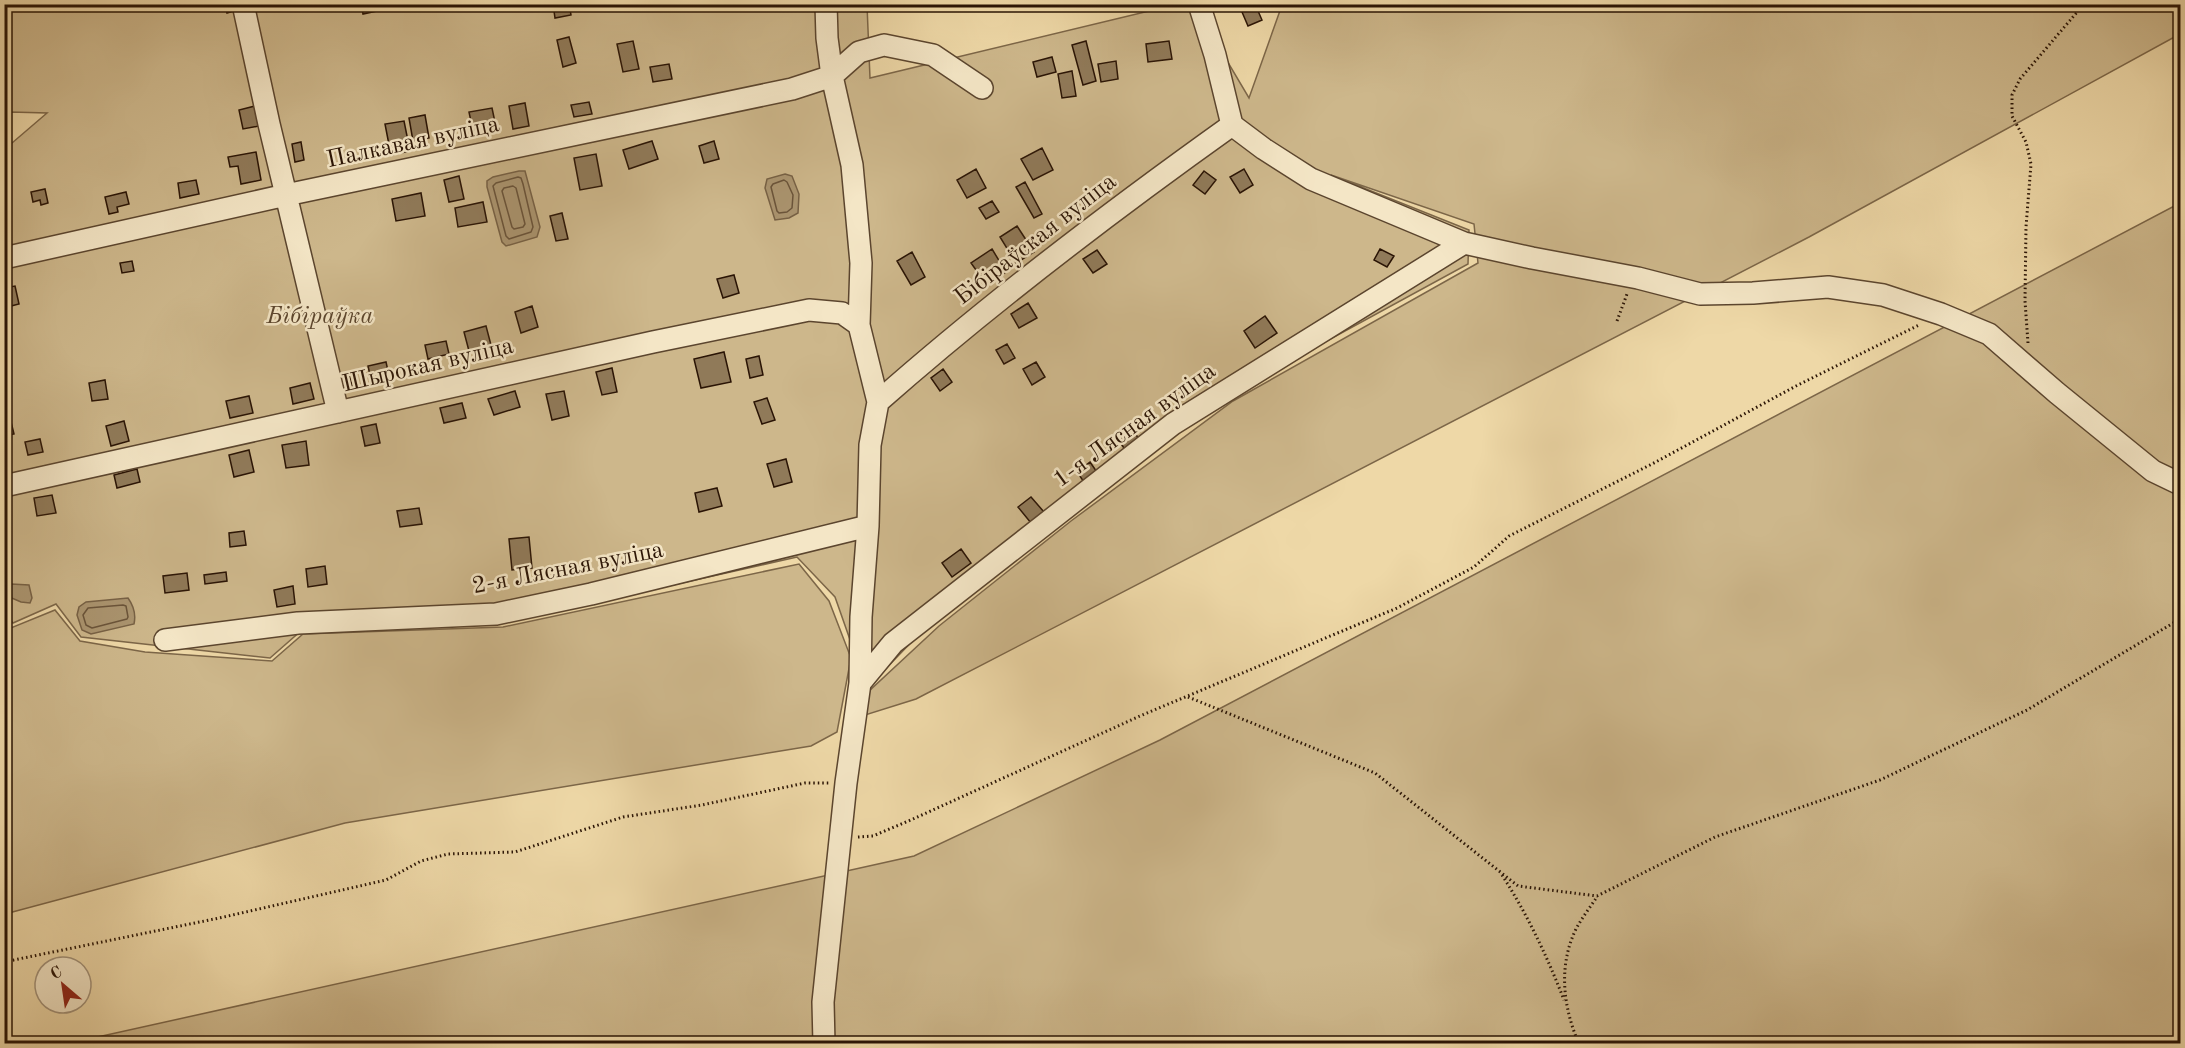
<svg xmlns="http://www.w3.org/2000/svg" width="2185" height="1048" font-family="'Old Standard TT',serif">
  <rect width="100%" height="100%" fill="#eed8a7"/>
  <filter id="stains"><feTurbulence type="fractalNoise" baseFrequency=".00333" numOctaves="4"/><feColorMatrix values="0 0 0 0 .2 0 0 0 0 .09 0 0 0 0 .02 0 0 0 .5 -.17"/></filter>
  <radialGradient id="worn" r=".72"><stop offset=".6" stop-color="#630" stop-opacity="0"/><stop offset="1" stop-color="#630" stop-opacity=".3"/></radialGradient>
  <path fill="#cdb78b" stroke="#7c6648" stroke-width="1.5" d="M5,5h862l3,73 304,-73h20l55,93 33,-93h898v29l-371,203 -893,462 -54,17 5,-23 72,-67 132,-105 162,-120 245,-138 -4,-39 -143,-49 138,55 -1,34 -233,127 -55,38 -256,200 -57,59 -32,-91 -38,-40 -294,66 -201,7 -32,28 -189,-21 -25,-33 -43,19 -8,-9v-465l42,-36 -37,-1 -5,5z
    M2180,203v840l-2114,1 848,-188 246,-116z
    M799,564l30,37 22,57 -14,74 -26,14 -466,77 -340,91 -1,-292 7,6 44,-18 25,31 65,11 127,9 31,-27 200,-7z"/>
  <path fill="#ab9570" stroke="#776145" stroke-width="1.5" d="M519,171h6l15,56 -3,10 -31,9 -4,-4 -15,-55v-6l6,-4z
    M785,174l7,2 7,18 -1,19 -9,5 -14,2 -10,-32 2,-9z
    M11,584l18,1 3,13 -2,5 -9,-1 -14,-6 1,-11z
    M128,598c5,7 8,17 6,26l-43,10 -9,-4 -5,-15 2,-8 7,-5z"/>
  <g fill="none" stroke-linecap="round" stroke-linejoin="round">
    <path stroke="#6a543a" stroke-width="1.5" d="M518,177l3,1 2,6 10,43 -2,5 -22,7 -3,-3 -13,-50 3,-3z
      M784,180l3,2 6,13 -1,13 -5,4 -8,1 -2,-2 -6,-24 2,-3z
      M513,186l3,2 9,36 -2,3 -9,2 -2,-2 -10,-36 2,-3z
      M123,605l3,1 2,11 -1,2 -35,9 -6,-3 -3,-10 5,-7z"/>
  </g>
  <path fill="#907a59" stroke="#2a1405" stroke-width="1.5" d="M225,4h10l2,6 -10,3z
    M361,4h20l1,6 -19,4z
    M553,4h16l2,11 -16,3z
    M1255,4l7,16 -14,6 -9,-21z
    M569,37l7,26 -13,4 -6,-27z
    M633,41l6,28 -16,3 -6,-28z
    M1086,41l10,40 -13,4 -11,-40z
    M1169,41l3,18 -24,3 -2,-18z
    M1052,57l4,15 -19,5 -4,-15z
    M1116,61l2,18 -17,3 -3,-18z
    M669,64l3,15 -19,3 -3,-15z
    M1072,71l4,25 -14,2 -4,-24z
    M589,102l3,12 -18,3 -3,-12z
    M525,103l4,23 -16,3 -4,-23z
    M255,106l4,20 -16,3 -4,-19z
    M492,108l4,19 -23,4 -4,-19z
    M425,115l4,23 -16,3 -4,-23z
    M404,121l6,30 -19,4 -6,-31z
    M652,141l6,18 -29,10 -6,-19z
    M714,141l5,18 -15,4 -5,-17z
    M301,142l3,18 -9,2 -3,-18z
    M1042,148l11,22 -20,10 -12,-21z
    M256,152l5,28 -20,4 -3,-18 -8,1 -2,-10z
    M596,154l6,32 -22,4 -6,-32z
    M976,169l10,19 -19,10 -10,-18z
    M1244,169l9,16 -13,8 -10,-16z
    M1204,171l12,9 -11,14 -12,-9z
    M459,176l5,23 -15,3 -5,-22z
    M196,180l3,14 -19,4 -2,-15z
    M1025,182l17,32 -8,4 -18,-31z
    M45,189l3,14 -7,2 -1,-5 -7,2 -2,-10z
    M126,192l3,12 -12,3 1,5 -9,2 -4,-17z
    M421,193l4,23 -29,5 -4,-22z
    M992,201l7,11 -13,7 -7,-11z
    M483,202l4,20 -29,5 -3,-19z
    M562,213l6,26 -12,2 -6,-25z
    M7,217l4,16 -7,2v-17z
    M1017,226l17,26 -18,11 -16,-26z
    M992,249l14,23 -12,8 -6,-7 -7,4 -10,-14z
    M1380,249l14,7 -7,11 -13,-7z
    M1097,250l10,14 -14,9 -10,-14z
    M912,252l13,25 -14,8 -14,-24z
    M132,261l2,10 -12,2 -2,-10z
    M734,275l5,18 -16,5 -6,-19z
    M15,286l4,18 -12,3 -3,-19z
    M1028,303l9,15 -18,10 -8,-14z
    M532,306l6,21 -17,6 -6,-21z
    M1265,316l12,17 -22,15 -11,-17z
    M486,326l5,19 -22,6 -5,-19z
    M446,341l3,13 -21,5 -3,-14z
    M1007,344l8,14 -11,6 -8,-14z
    M724,352l7,30 -30,6 -7,-29z
    M759,356l4,19 -13,3 -4,-19z
    M386,362l4,18 -18,4 -4,-18z
    M1036,362l9,15 -13,8 -9,-16z
    M612,368l5,24 -15,3 -6,-23z
    M943,369l9,13 -12,9 -9,-13z
    M349,375l4,14 -14,4 -4,-14z
    M105,380l3,19 -16,2 -3,-18z
    M310,383l4,16 -21,5 -3,-16z
    M515,391l5,16 -26,8 -6,-16z
    M564,391l5,25 -17,4 -6,-26z
    M249,396l4,17 -23,5 -4,-17z
    M767,398l8,22 -13,4 -8,-22z
    M462,403l4,15 -22,5 -4,-15z
    M10,418l4,16 -10,2v-16z
    M124,421l5,20 -18,5 -5,-20z
    M376,424l4,19 -15,3 -4,-19z
    M1129,425l13,18 -15,10 -12,-19z
    M40,439l3,13 -15,3 -3,-13z
    M306,441l3,24 -23,3 -4,-23z
    M249,450l5,22 -20,5 -5,-22z
    M786,459l6,23 -18,5 -7,-23z
    M1090,462l9,13 -13,10 -9,-13z
    M137,469l3,13 -23,6 -3,-13z
    M717,488l5,18 -23,6 -4,-19z
    M52,495l4,18 -19,3 -3,-18z
    M1031,497l13,15 -13,11 -13,-16z
    M419,508l3,16 -22,3 -3,-16z
    M244,531l2,14 -16,2 -1,-14z
    M529,537l3,31 -20,2 -3,-31z
    M961,549l10,14 -19,14 -10,-14z
    M325,566l2,18 -19,3 -2,-18z
    M226,572l1,9 -22,3 -1,-9z
    M187,573l2,17 -24,3 -2,-17z
    M293,586l2,18 -18,3 -3,-17z"/>
  <g fill="none" stroke-linecap="round" stroke-linejoin="round">
    <g stroke="#5b452e" stroke-width="24">
      <path id="minor" d="M243,4l26,120 69,288
        M1199,4l16,51 17,70 32,24 47,30 153,64 68,15 106,20 62,16 53,-1 75,-6 55,8 58,19 48,20 68,59 96,78 27,13
        M4,258l282,-63 506,-106 40,-13 27,-24 25,-7 49,10 49,33
        M878,402c112,-99 232,-190 354,-277
        M4,486l649,-144 156,-32 33,3 17,12
        M165,640l133,-17 198,-9 95,-20 277,-68
        M860,683l33,-40 280,-219 291,-181
        M824,1044l-1,-42 23,-219 14,-100 1,-66 7,-91 2,-81 8,-43 -19,-77 2,-62 -9,-98 -20,-89 -5,-38 -1,-34"/>
    </g>
    <path stroke="#2a1405" stroke-width="3" stroke-dasharray="1.5 3" stroke-linecap="butt" d="M1617,321l10,-27
      M2028,343l-3,-42 1,-74 5,-63 -5,-22 -14,-26v-21l8,-16 64,-75
      M1188,697l187,76 143,113 79,10 118,-59 165,-57 147,-70 153,-91
      M858,837l15,-1 40,-17 227,-103 257,-108 77,-41 35,-31 143,-72 144,-78 123,-61
      M1502,875c25,39 45,81 62,125
      M4,962l220,-45 162,-37 35,-19 27,-7 67,-2 108,-35 79,-12 103,-22h24
      M1579,1044c-16,-37 -21,-78 -3,-115 6,-11 14,-22 21,-32"/>
    <use href="#minor" stroke="#f4e6c6" stroke-width="21"/>
  </g>
  <g text-anchor="middle" dominant-baseline="central" stroke-width="5" stroke-linejoin="round" paint-order="stroke">
    <g font-size="24" fill="#2a1405" stroke="#f4e6c6">
      <text transform="translate(413 143) rotate(-12)">Палкавая вуліца</text>
      <text transform="translate(1036 240) rotate(-38)">Бібіраўская вуліца</text>
      <text transform="translate(428 366) rotate(-13)">Шырокая вуліца</text>
      <text transform="translate(1135 426) rotate(-36)">1-я Лясная вуліца</text>
      <text transform="translate(568 569) rotate(-11)">2-я Лясная вуліца</text>
    </g>
    <g font-size="24" font-style="italic" fill="#5b452d" stroke="#f4e6c6">
      <text x="320" y="317">Бібіраўка</text>
    </g>
  </g>
  <rect width="2185" height="1048" fill="none" stroke="#eed8a7" stroke-width="24"/>
  <rect x="6" y="6" width="2173" height="1036" fill="none" stroke="#2a1405" stroke-width="3"/>
  <rect x="12" y="12" width="2161" height="1024" fill="none" stroke="#2a1405" stroke-width="1.5"/>
  <g transform="translate(63 985) rotate(331)"><circle r="28" fill="#f4e6c6" stroke="#a39279" stroke-width="1.5"/>
  <path d="M0-4.5L10 22L0 15L-10 22Z" fill="#8f2418"/>
  <text y="-9" font-size="16" font-weight="bold" text-anchor="middle" fill="#2a1405">С</text>
  </g>
  <rect width="100%" height="100%" filter="url(#stains)"/>
  <rect width="100%" height="100%" fill="url(#worn)"/>
</svg>
